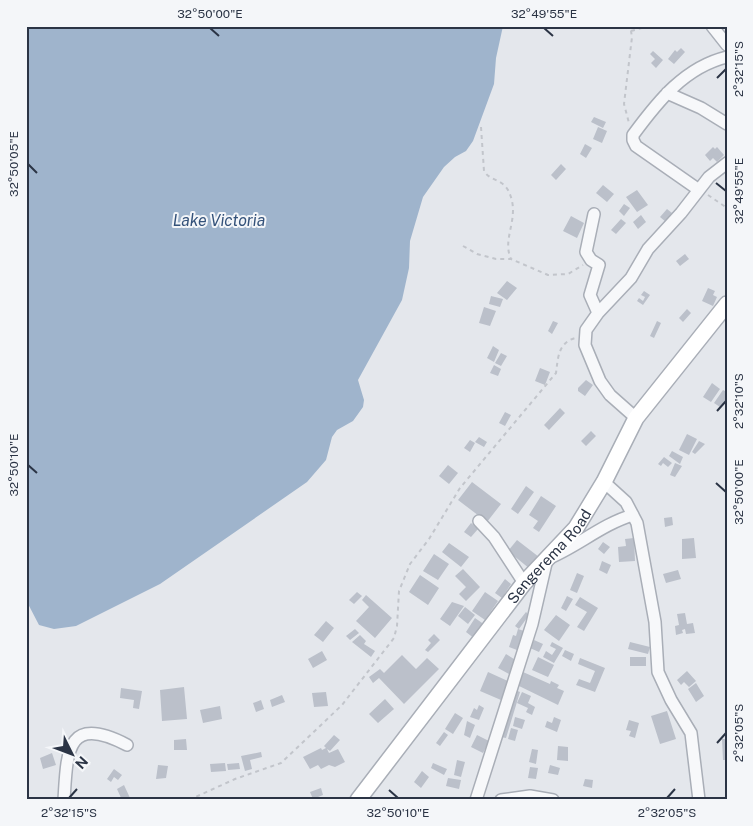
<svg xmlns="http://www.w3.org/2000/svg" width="753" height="826" font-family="'Public Sans',sans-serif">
  <rect width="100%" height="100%" fill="#e4e7ec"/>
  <path fill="#9fb4cc" d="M26,26h477l-7,32 -2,26 -21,57 -7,10 -11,6 -11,10 -21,30 -13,44 -1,27 -7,32 -44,80 6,20 -1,7 -10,14 -16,9 -5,7 -6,23 -19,22 -147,102 -84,42 -22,3 -15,-4 -13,-25z"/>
  <path fill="#bbc0ca" d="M681,48l4,4 -11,12 -6,-5 7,-9 2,2z
    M653,51l10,9 -7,8 -5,-5 4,-4 -5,-5z
    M594,117l12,5 -3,6 -12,-6z
    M598,127l9,4 -5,12 -9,-4z
    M585,144l7,4 -6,10 -6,-4z
    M713,147l2,2 2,-2 7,8 -7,7 -4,-4 -3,3 -5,-6z
    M561,164l5,5 -10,11 -5,-5z
    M603,185l11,9 -7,8 -11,-9z
    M637,190l11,15 -11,7 -11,-15z
    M624,204l6,4 -6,8 -5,-5z
    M667,209l5,4 -6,9 -6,-5z
    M641,215l5,7 -8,7 -5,-7z
    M571,216l13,7 -7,15 -14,-7z
    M621,219l5,4 -10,11 -5,-4z
    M685,254l4,5 -9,7 -4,-5z
    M507,281l10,7 -10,12 -10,-7z
    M708,288l7,3 -2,4 4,2 -4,9 -11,-5z
    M644,291l6,4 -7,10 -6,-4 2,-3 4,3 2,-4 -4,-2z
    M491,296l12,3 -3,8 -11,-3z
    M484,307l12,4 -6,15 -11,-3z
    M687,309l4,4 -8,9 -4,-4z
    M553,321l5,2 -6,11 -4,-3z
    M657,321l4,2 -7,15 -4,-2z
    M493,346l6,4 -5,12 -7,-4z
    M501,353l6,3 -6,10 -6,-3z
    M494,365l7,4 -3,7 -8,-3z
    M540,368l10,4 -5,13 -10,-4z
    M586,380l7,5 -8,11 -7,-5v-3z
    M712,383l8,6 -9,13 -8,-5z
    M723,390l4,2v6l-7,9 -6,-4z
    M560,408l5,5 -16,17 -5,-5z
    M505,412l6,3 -6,11 -6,-3z
    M591,431l5,5 -10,10 -5,-5z
    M687,434l10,5 -8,16 -10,-5z
    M479,437l8,5 -3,5 -9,-5z
    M470,440l5,3 -5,9 -6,-4z
    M699,441l6,3 -10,10 -3,-2z
    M672,451l11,6 -3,7 -11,-8z
    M664,457l8,6 -4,4 -5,-4 -2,3 -3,-2z
    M675,463l7,3 -7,11 -5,-2z
    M448,465l10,8 -9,11 -10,-8z
    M472,482l29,22 -14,18 -29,-22z
    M526,486l8,6 -16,22 -7,-5z
    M541,496l15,10 -17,26 -6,-4 5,-7 -9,-6z
    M672,517l1,8 -8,2 -1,-9z
    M471,523l7,6 -7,8 -7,-5z
    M634,538l1,23 -16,1 -1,-15 8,-1 -1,-7z
    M694,538l2,20 -14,1v-20z
    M517,540l22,17 -9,12 -22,-18z
    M603,542l7,5 -6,7 -6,-5z
    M449,543l20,14 -8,10 -19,-15z
    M434,554l15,10 -11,16 -15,-9z
    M602,561l9,4 -4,9 -8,-4z
    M463,569l17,18 -14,14 -7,-7 7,-7 -11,-11z
    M678,570l3,9 -15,4 -3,-9z
    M577,573l7,3 -7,17 -7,-3z
    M420,575l19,13 -11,17 -19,-13z
    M505,579l6,5 -9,14 -7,-5z
    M357,592l5,4 -8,8 -5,-4z
    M485,592l13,9 -13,19 -13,-9z
    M366,595l26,23 -17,20 -19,-17 13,-14 -7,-7z
    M567,596l6,3 -7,12 -5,-3z
    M580,597l18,11 -14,23 -7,-4 10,-15 -12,-7z
    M452,602l12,4 -14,20 -10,-7z
    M465,607l10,8 -7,9 -10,-8z
    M526,612l3,3 -10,14 -4,-3z
    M685,613l2,11 6,-1 2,10 -9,1 -1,-5 -3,1 1,3 -7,2 -1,-9 4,-1 -2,-11z
    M556,615l14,10 -11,16 -15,-11z
    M475,618l10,7 -10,14 -9,-7z
    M326,621l8,7 -11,14 -9,-7z
    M355,629l4,4 -9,7 -4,-4z
    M518,629l6,2 -7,19 -8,-3 4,-12 3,1z
    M434,634l6,6 -12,12 -3,-2 6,-7 -3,-3z
    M360,635l6,6 -2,3 11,7 -4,6 -19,-15z
    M534,640l9,4 -4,8 -9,-4z
    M552,642l11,6 -9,15 -11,-6 3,-6 6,4 4,-6 -6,-3z
    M630,642l20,5 -2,7 -20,-5z
    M565,650l9,4 -3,7 -9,-5z
    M322,651l5,9 -14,8 -5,-9z
    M506,654l11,7 -8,13 -11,-6z
    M402,655l14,14 11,-11 12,11 -35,35 -25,-26 -6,5 -4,-6 11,-8 4,4z
    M538,657l16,8 -6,12 -16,-7z
    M630,657h16v9h-16z
    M580,658l25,10 -10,24 -19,-7 3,-6 11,4 5,-12 -17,-7z
    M687,671l9,10 -7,6 -5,-5 -3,3 -4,-5z
    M488,672l22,10 -9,18 -21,-9z
    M523,672l27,12 1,-3 8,4 -2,3 7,3 -6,14 -41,-20z
    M696,683l8,13 -8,6 -8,-13z
    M184,687l3,32 -25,2 -2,-31z
    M121,688l21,3 -3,18 -6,-1 1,-8 -14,-2z
    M515,690l5,2 -14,46 -5,-1z
    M326,692l2,14 -14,1 -2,-14z
    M522,692l9,4 -3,7 7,4 -3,8 -6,-3 2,-4 -11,-5z
    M282,695l3,7 -13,5 -2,-7z
    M385,699l9,10 -16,14 -9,-9z
    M261,700l3,9 -8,3 -3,-9z
    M479,705l5,3 -5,12 -9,-3 4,-9 3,2z
    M220,706l2,13 -19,4 -3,-13z
    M667,711l9,28 -16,5 -9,-28z
    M455,713l8,5 -10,16 -8,-5z
    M515,717l10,3 -3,9 -9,-3z
    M554,717l7,3 -4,12 -12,-5 2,-6 5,2z
    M629,720l10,3 -4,15 -6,-2 2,-5 -5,-1z
    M467,721l8,4 -5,13 -6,-3z
    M511,728l7,2 -3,11 -7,-2z
    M444,732l4,3 -8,11 -4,-3z
    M334,735l6,5 -10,11 -3,-2 2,4 9,-4 7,13 -10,5 -6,-2 -8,4 -3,-4 -8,4 -7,-12 18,-9 1,2 4,-2 -2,-2z
    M477,735l12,6 -6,12 -12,-6z
    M186,739l1,11h-13v-10z
    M722,739h5v21h-4z
    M558,746l10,1v14l-11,-1z
    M532,749l6,1 -2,14 -7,-2z
    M261,752l1,5 -12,3 2,9 -7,2 -4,-15z
    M52,753l4,12 -13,4 -3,-11z
    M457,760l8,2 -4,15 -7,-2z
    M225,763l1,8 -15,1 -1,-8z
    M239,763l1,6 -12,1 -1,-6z
    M433,763l14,6 -3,6 -13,-7z
    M158,765l10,1 -2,12 -10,1z
    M550,765l10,3 -2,7 -10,-2z
    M530,767l8,1 -2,11 -8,-1z
    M114,769l8,6 -4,5 -4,-3 -3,5 -4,-3z
    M422,771l7,6 -8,11 -7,-6z
    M448,778l13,2 -2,9 -13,-3z
    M585,779l8,1 -1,8 -9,-2z
    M124,785l6,13 -8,2 -5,-11z
    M321,788l2,7 -10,4 -3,-7z"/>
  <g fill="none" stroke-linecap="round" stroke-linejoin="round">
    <g stroke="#a9aeb7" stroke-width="14">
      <path id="minor" d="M712,26l15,19
        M667,93l34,15 26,16
        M699,190l-63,-44 -3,-6v-5c25,-34 52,-68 94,-78
        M594,214l-8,38 5,8 8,5 -9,30 8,18
        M636,418l-26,-23 -10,-14 -15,-36 1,-15 12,-17 33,-35 17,-29 33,-36 28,-36 18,-14
        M604,482l22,20 11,21 18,99 3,50 13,28 20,33 8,67
        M479,521l15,16 30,46
        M64,800c3,-48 2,-87 63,-55
        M476,800l56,-176 15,-65c30,-12 55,-35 86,-44
        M501,800l29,-4 23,4"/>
    </g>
    <g stroke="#a9aeb7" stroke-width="18">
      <g id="secondary">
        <path id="s1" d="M358,800l166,-217 52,-55 28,-46 32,-64 91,-114"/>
      </g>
    </g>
    <path stroke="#c2c5cb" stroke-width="2" stroke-dasharray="4 4" stroke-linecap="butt" d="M624,26l7,5 1,6 -8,67 5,19
      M631,31l18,-5
      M481,127l3,44c6,10 18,8 24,19 14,27 -7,47 3,69
      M708,195l19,13
      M463,246l14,8 19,5h15l37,16 20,-1 15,-9
      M189,800l46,-21 46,-16 61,-58 52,-67 3,-12 2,-35 11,-27 19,-25 31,-51 96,-115c2,-15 2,-30 19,-35"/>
    <use href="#minor" stroke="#f7f8fa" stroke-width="11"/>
    <use href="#secondary" stroke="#fff" stroke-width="15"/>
  </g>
  <path fill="none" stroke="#2b3445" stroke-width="2" d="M210,28l9,8M544,28l9,8M717,78l9,-9M28,164l9,9M716,183l10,8M717,411l9,-10M28,465l9,8M716,483l10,9M717,743l9,-10M389,790l9,8M69,798l8,-9M667,798l8,-9"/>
  <g text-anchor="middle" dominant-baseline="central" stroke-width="4" stroke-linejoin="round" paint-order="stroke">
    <g font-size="15" fill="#2b3445" stroke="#f4f6f9">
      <text stroke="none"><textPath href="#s1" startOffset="310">Sengerema Road</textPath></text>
    </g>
    <g font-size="16" font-style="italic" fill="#34527a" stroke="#f4f6f9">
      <text x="219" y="220">Lake Victoria</text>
    </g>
  </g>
  <rect width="753" height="826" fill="none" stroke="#f4f6f9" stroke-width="55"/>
  <g transform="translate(72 754) rotate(132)" stroke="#f4f6f9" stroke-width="4" paint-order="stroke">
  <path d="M0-4L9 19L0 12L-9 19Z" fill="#2b3445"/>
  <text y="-8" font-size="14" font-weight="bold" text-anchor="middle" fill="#2b3445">N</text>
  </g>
  <rect x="28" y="28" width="698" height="770" fill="none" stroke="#2b3445" stroke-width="2"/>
  <g font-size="12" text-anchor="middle" fill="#2b3445">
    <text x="210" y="18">32°50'00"E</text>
    <text x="544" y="18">32°49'55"E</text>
    <text transform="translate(739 69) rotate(-90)" y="4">2°32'15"S</text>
    <text transform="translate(14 164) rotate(-90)" y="4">32°50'05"E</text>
    <text transform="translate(739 191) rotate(-90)" y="4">32°49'55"E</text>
    <text transform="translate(739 401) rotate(-90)" y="4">2°32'10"S</text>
    <text transform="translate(14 465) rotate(-90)" y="4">32°50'10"E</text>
    <text transform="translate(739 492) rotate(-90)" y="4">32°50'00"E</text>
    <text transform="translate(739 733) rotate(-90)" y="4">2°32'05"S</text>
    <text x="69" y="817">2°32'15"S</text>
    <text x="398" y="817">32°50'10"E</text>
    <text x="667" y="817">2°32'05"S</text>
  </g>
</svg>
